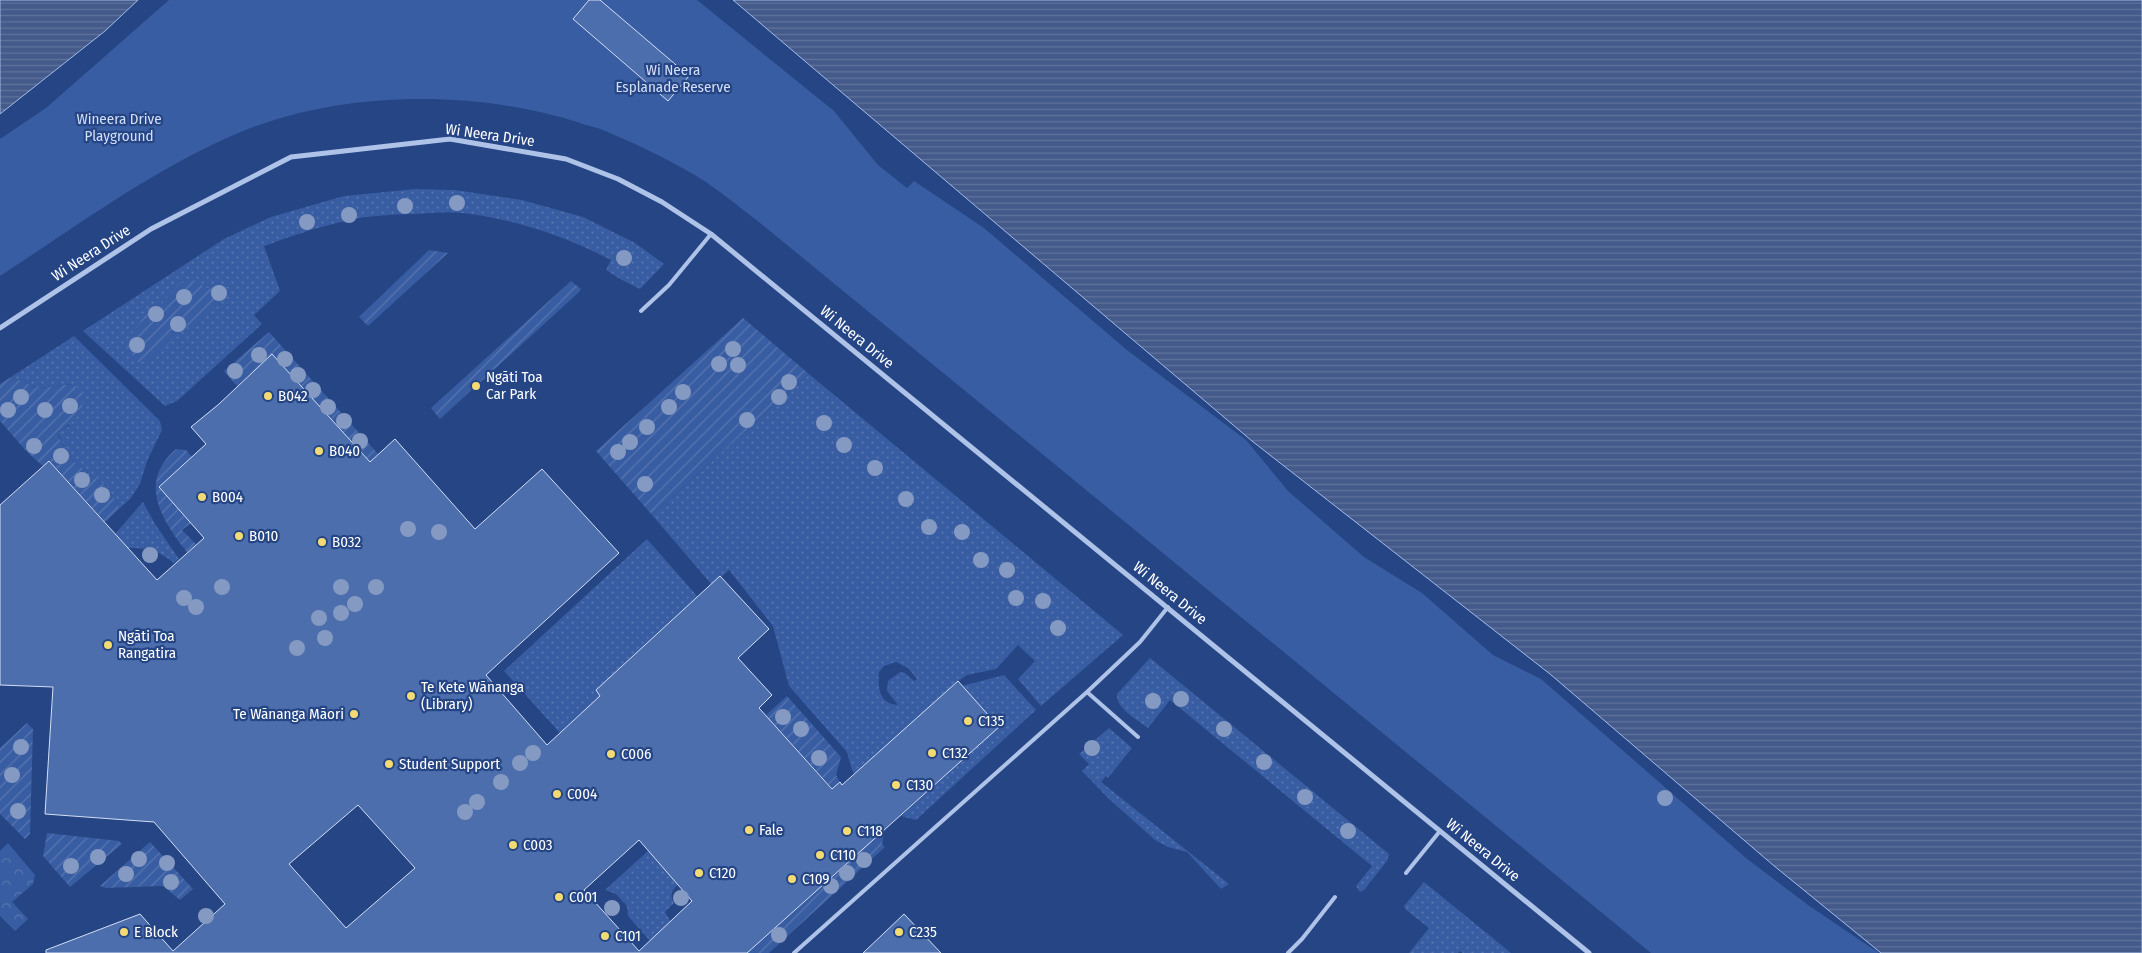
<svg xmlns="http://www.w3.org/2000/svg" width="2142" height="953" font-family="'Fira Sans Condensed',sans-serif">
  <defs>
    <pattern id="grass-dots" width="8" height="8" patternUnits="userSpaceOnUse" patternTransform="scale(1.25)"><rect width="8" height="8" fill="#395da2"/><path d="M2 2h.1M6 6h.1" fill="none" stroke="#5775b0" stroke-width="1.8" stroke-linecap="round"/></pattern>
    <pattern id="forest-crowns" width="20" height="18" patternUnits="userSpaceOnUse" patternTransform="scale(1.25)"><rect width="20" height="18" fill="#395da2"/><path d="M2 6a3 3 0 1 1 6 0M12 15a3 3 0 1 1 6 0" fill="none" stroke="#5775b0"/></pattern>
    <pattern id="garden-furrows" width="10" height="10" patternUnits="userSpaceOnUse" patternTransform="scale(1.25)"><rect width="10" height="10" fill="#395da2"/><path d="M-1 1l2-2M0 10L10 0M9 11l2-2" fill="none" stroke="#5775b0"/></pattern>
    <pattern id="water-rules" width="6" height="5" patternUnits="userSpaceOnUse" patternTransform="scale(1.25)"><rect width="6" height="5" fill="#445a8a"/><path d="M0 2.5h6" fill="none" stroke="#60739c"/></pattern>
  </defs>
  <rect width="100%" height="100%" fill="#254585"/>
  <path fill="url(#grass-dots)" fill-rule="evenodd" d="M416,189l39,1 67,10 61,17 52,26 29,21 -24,25 -20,-10 -14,-9 5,-10c-47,-24 -96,-41 -149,-47 -17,-2 -36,1 -53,1 -23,1 -46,2 -68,8 -27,6 -52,15 -77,24l16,45 -26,24 8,9 -85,77 -12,5 -82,-75 141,-92 47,-22 73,-21z
    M74,336l86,85 2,9 -15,31 -7,23 -10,15 -10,9 -12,-20 -35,-27 -16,-28 12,-7 4,-42 -35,4 -27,-11z
    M809,374l314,261 -82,71 -23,-27 17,-18 -17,-16 -22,24 -29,6 -9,6 -103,93 -3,-4 -5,-18 -58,-66 -16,-60 -44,-56 -17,15 -60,-70zM896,662l12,6 9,11 -3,2 -9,-8 -5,-1 -12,9 -1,10 11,14c-20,-2 -20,-18 -19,-33l5,-6z
    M143,502l12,22 24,35 -5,4c-17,-13 -25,-15 -46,-15l-13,-14z
    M647,539l51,58 -102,93 4,6 -40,37 -56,-62z
    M1150,658l239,196 -2,7 -23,29 -4,2 -4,-6 16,-20 -202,-166 -22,28c-10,-8 -32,-19 -31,-34z
    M1004,675l32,35 -120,110 -15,-4 97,-89 -36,-41z
    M1109,728l23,20 -24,30 -2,-2 -5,6 128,102 -8,5 -34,-37 -19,-5 -13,-7 -47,-42 -26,-27 7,-7 -10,-10z
    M682,820l-20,46 16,19c-6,4 -9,11 -4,18l-9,9 6,10 -21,19 -22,-25 -1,-10 -11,-12 -11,-4z
    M1424,882l87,71h-48l-3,-2 -2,2h-49l20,-25 -24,-19 -1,-3z"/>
  <path fill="url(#forest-crowns)" d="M8,843l27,32 -2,9 -21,18 16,17 -13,12 -15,-15v-65z"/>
  <path fill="#395da2" d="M169,0h528l137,111 44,54 29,23 7,-7 70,47 143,122 119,90 42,51 76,66 58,36 71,62 48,24 205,179 62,47 71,48h-228l-892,-731c-20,-15 -40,-32 -61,-45 -27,-16 -57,-31 -86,-43 -11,-6 -24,-8 -35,-12 -105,-33 -239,-32 -341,12 -84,36 -159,92 -236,142v-137l46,-31z"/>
  <path fill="url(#garden-furrows)" d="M429,250l19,3 -80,73 -9,-9z
    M198,280l6,8h15l10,7 -38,31 -13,6 -10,12 -21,16 -8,3 -14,-17 4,-8 20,-28 10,-3 21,-24z
    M571,281l10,8 -3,4 -138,126 -9,-11z
    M743,318l66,56 -157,141 -56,-64z
    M269,332l109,122 -8,8 -98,-108 -35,32 -13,-15z
    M11,377l27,11 35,-4 11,9c-2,24 -8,26 -27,41l16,27 35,27 12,20 -15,14 -55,-61 -7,5 -15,-13 -28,-32v-37z
    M176,449l10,1 6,7 -33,30 32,36 -9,7 21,21 -10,9c-27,-34 -59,-75 -17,-111z
    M787,696l54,61 -5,18 4,7 -7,7 -67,-74z
    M27,723l6,6 -3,105 -5,5 -25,-25v-66z
    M885,828l-3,16 3,3 -116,106h-22z
    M47,833l72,8 3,3 -52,43 -27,-31z
    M150,842l43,47 -13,11 -17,-14 -57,2 -6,-2z"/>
  <path fill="url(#water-rules)" stroke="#a3bce9" d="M0,0h138l-33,31 -105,83z
    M733,0h1409v953h-261l-108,-88 -223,-191 -298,-233z"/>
  <path fill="#4d6ead" stroke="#d3dff6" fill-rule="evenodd" d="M589,0h11l89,76 -21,25 -95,-82z
    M272,354l98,108 25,-23 80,90 67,-60 77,84 -133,122 61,70 53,-49 -4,-6 124,-114 49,53 -31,29 34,37 -13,13 73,81 8,-7 2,3 116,-104 41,46 -252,226h-701v-3l94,-36 33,37 52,-47 -71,-82 -109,-8 8,-127 -53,-2v-180l49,-44 108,119 47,-42 -45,-51 47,-43 -15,-17 28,-23zM358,805l57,63 -69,60 -57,-64zM639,840l53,61 -53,50 -55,-61z
    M904,914l37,39h-78z"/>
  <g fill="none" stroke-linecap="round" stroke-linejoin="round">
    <path stroke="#afc3e8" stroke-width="4" d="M641,311l28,-26 42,-51
      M1087,692l51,45
      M1406,873l34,-42
      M794,953l293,-261 53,-50 28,-35
      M1288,953l14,-14 33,-42"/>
    <path stroke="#afc3e8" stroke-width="5" d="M0,328l151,-99 140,-72 159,-18 116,20 52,20 44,23 49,32 878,719"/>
  </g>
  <g fill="#859ac3">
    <circle cx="457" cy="203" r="8"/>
    <circle cx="405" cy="206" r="8"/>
    <circle cx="349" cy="215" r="8"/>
    <circle cx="307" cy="222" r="8"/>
    <circle cx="624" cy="258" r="8"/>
    <circle cx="219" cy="293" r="8"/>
    <circle cx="184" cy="297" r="8"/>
    <circle cx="156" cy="314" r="8"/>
    <circle cx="178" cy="324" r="8"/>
    <circle cx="137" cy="345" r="8"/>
    <circle cx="733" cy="349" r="8"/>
    <circle cx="259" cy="355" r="8"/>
    <circle cx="285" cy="359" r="8"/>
    <circle cx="719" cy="364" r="8"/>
    <circle cx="738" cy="365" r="8"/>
    <circle cx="235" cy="371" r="8"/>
    <circle cx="298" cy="375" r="8"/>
    <circle cx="789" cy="382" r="8"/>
    <circle cx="313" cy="390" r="8"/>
    <circle cx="683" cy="392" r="8"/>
    <circle cx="21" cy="397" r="8"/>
    <circle cx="779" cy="397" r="8"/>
    <circle cx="70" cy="406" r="8"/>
    <circle cx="328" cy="407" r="8"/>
    <circle cx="669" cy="407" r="8"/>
    <circle cx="8" cy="410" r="8"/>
    <circle cx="45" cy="410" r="8"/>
    <circle cx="747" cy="420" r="8"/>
    <circle cx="344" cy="421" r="8"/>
    <circle cx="824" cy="423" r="8"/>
    <circle cx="647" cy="427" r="8"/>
    <circle cx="360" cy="441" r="8"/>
    <circle cx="630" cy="442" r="8"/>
    <circle cx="844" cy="445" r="8"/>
    <circle cx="34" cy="446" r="8"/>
    <circle cx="618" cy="452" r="8"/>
    <circle cx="61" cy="456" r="8"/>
    <circle cx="875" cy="468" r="8"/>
    <circle cx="82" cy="480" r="8"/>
    <circle cx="645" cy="484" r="8"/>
    <circle cx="102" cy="495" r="8"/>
    <circle cx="906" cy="499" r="8"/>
    <circle cx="929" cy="527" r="8"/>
    <circle cx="408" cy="529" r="8"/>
    <circle cx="439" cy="532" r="8"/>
    <circle cx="962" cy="532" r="8"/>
    <circle cx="150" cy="555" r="8"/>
    <circle cx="981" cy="560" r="8"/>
    <circle cx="1007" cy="570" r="8"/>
    <circle cx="222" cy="587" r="8"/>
    <circle cx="341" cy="587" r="8"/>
    <circle cx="376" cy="587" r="8"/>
    <circle cx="184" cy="598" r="8"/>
    <circle cx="1016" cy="598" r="8"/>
    <circle cx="1043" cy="601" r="8"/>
    <circle cx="355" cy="604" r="8"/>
    <circle cx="196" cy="607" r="8"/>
    <circle cx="341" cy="613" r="8"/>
    <circle cx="319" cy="618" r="8"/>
    <circle cx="1058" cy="628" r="8"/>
    <circle cx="325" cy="638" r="8"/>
    <circle cx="297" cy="648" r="8"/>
    <circle cx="1181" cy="699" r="8"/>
    <circle cx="1153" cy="701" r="8"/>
    <circle cx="783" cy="717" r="8"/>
    <circle cx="801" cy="729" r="8"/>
    <circle cx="1224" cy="729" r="8"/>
    <circle cx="21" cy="747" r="8"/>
    <circle cx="1092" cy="748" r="8"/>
    <circle cx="533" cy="753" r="8"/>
    <circle cx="819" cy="758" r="8"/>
    <circle cx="1264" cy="762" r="8"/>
    <circle cx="520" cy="763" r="8"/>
    <circle cx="12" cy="775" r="8"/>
    <circle cx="501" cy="782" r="8"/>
    <circle cx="1305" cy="797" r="8"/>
    <circle cx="1665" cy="798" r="8"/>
    <circle cx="477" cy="802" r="8"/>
    <circle cx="18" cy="811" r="8"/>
    <circle cx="465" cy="812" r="8"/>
    <circle cx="1348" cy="831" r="8"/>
    <circle cx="98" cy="857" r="8"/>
    <circle cx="139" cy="859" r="8"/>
    <circle cx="864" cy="860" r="8"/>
    <circle cx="167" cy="863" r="8"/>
    <circle cx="71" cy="866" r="8"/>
    <circle cx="847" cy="873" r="8"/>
    <circle cx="126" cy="874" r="8"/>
    <circle cx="171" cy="882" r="8"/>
    <circle cx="831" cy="886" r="8"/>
    <circle cx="681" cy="898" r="8"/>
    <circle cx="612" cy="908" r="8"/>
    <circle cx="206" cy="916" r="8"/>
    <circle cx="779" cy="935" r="8"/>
  </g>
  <g fill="#f2db73" stroke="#254585" stroke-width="2">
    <circle cx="476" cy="386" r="5"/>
    <circle cx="268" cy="396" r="5"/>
    <circle cx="319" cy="451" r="5"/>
    <circle cx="202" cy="497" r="5"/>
    <circle cx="239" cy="536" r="5"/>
    <circle cx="322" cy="542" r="5"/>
    <circle cx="108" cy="645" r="5"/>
    <circle cx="411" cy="696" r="5"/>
    <circle cx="354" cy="714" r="5"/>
    <circle cx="968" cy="721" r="5"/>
    <circle cx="932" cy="753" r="5"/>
    <circle cx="611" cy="754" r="5"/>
    <circle cx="389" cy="764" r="5"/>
    <circle cx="896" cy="785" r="5"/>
    <circle cx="557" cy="794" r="5"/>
    <circle cx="749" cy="830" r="5"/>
    <circle cx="847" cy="831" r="5"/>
    <circle cx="513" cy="845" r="5"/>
    <circle cx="820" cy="855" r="5"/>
    <circle cx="699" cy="873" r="5"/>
    <circle cx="792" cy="879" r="5"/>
    <circle cx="559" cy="897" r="5"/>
    <circle cx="124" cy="932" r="5"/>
    <circle cx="899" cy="932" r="5"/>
    <circle cx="605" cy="936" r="5"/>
  </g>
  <g text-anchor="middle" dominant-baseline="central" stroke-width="4.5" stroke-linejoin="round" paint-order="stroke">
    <g font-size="15" fill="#d3dff6" stroke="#254585">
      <text x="673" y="70">Wi Neera<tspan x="673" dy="17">Esplanade Reserve</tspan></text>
      <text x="119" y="119">Wineera Drive<tspan x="119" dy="17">Playground</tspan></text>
    </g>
    <g font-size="15" fill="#fff" stroke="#254585">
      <text transform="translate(490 135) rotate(8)">Wi Neera Drive</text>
      <text transform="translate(91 253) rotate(-33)">Wi Neera Drive</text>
      <text transform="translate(857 337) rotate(39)">Wi Neera Drive</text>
      <text transform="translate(1170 593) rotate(39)">Wi Neera Drive</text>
      <text transform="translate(1483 850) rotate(39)">Wi Neera Drive</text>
    </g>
    <g font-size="15" fill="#fff" stroke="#254585" text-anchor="start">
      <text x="486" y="377">Ngāti Toa<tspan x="486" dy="17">Car Park</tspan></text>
      <text x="278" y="396">B042</text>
      <text x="329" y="451">B040</text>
      <text x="212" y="497">B004</text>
      <text x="249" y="536">B010</text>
      <text x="332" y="542">B032</text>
      <text x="118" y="636">Ngāti Toa<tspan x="118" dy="17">Rangatira</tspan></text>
      <text x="421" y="687">Te Kete Wānanga<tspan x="421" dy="17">(Library)</tspan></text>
      <text x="344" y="714" text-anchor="end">Te Wānanga Māori</text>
      <text x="978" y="721">C135</text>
      <text x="942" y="753">C132</text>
      <text x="621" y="754">C006</text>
      <text x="399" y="764">Student Support</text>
      <text x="906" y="785">C130</text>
      <text x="567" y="794">C004</text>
      <text x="759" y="830">Fale</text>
      <text x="857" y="831">C118</text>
      <text x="523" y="845">C003</text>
      <text x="830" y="855">C110</text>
      <text x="709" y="873">C120</text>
      <text x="802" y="879">C109</text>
      <text x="569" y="897">C001</text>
      <text x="134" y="932">E Block</text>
      <text x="909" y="932">C235</text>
      <text x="615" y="936">C101</text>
    </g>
  </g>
</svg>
